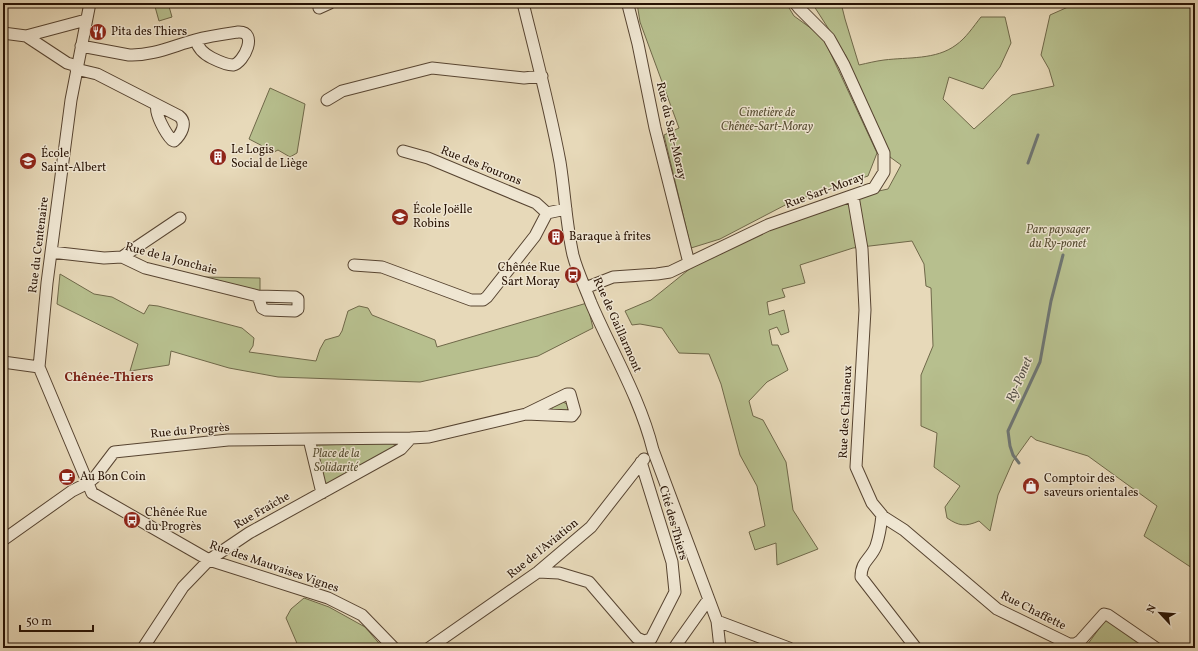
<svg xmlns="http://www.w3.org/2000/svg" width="1198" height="651" font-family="Vollkorn,serif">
  <rect width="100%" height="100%" fill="#e7d9b9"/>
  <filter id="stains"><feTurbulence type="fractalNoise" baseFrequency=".005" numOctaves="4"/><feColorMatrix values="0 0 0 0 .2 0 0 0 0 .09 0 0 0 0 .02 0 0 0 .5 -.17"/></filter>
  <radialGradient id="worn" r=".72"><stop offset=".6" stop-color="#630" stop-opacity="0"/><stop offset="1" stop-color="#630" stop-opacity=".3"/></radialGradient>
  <path fill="#b7bf8e" stroke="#6f6849" d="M154,3h14l4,14 -13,4z
    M637,3h149l8,13 29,21 54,116 -9,23 -77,26 -71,37 -29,9 -27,-113 15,-7 -39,-106z
    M812,3h29l4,16 14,46c9,-2 17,-4 25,-5 24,-3 52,0 72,-15 10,-7 17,-18 25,-28h24l6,26 -11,24 -17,22 -34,-12 -6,22 31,30 38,-34 42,-9 -5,-17 -8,-14 9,-40 27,-12h118v567l-51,-34 13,-30 -69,-50 -52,-16 -5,-4 -18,25 -15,34 -8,36 -11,-10c-14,6 -20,5 -32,-3l-2,-11 15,-21 -26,-19 3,-34 -16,-7v-51l12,-29 -2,-58 -5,-2 -2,-22 -12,-23 -59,7 -53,17 5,18 -23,6 3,8 -18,5 2,13 15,-5 5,22 -8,3 -4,-8 -8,3 3,15h6l10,25 -21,12 -18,19 4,15 10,4 23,42 7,48 25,39 -41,16 -1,-22 -21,7 -6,-18 16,-6 -8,-40 -17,-31 -19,-71 -12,-30 -30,-1 -17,-25 -22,-4 -8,1 -7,-14 26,-11 41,-33 78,-39 90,-33 28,-6 13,-24 -11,-8 -2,-3 -42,-98z
    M270,88l35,16 -8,49 -7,4 -12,-7 -4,2 -25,-13z
    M60,274l34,20 18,3 32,17 5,-9 9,1 84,22 12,10 -1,8 -4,6 67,9 4,-12 5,-9 14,-4 3,-5 6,-20 11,-5 9,2 4,7 63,25 2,7 150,-44 6,25 -55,28 -118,26 -142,-5 -49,-9 -58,-17 -2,14 -39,6 8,-27 -81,-40z
    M204,277l56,1v13z
    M563,402l6,3v3l-2,3 -15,-1v-3z
    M392,443l2,1 1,3 -69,38 -3,-1 -8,-37 2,-2z
    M304,598l25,9 36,20 18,21h-84l-13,-30 5,-9z
    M1106,619l41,29h-62z"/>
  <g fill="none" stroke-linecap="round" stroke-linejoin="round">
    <path stroke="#6e7572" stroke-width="3" d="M1028,163l10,-28
      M1019,463l-6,-8 -3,-9 -2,-15 32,-69 11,-61 12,-46"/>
    <g stroke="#574431" stroke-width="13">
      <path id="street" d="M90,3l-19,97 -24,183 -8,84 53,126 117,67 119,38 34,17 32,33
        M523,3c13,53 27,105 37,159 5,31 6,62 13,93 4,16 12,32 18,48 21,49 49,95 62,147l64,171 3,27
        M628,5l10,39 17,84 34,135
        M319,8l11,-5
        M3,33l23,3 60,-16
        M26,36l41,27 10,3
        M81,46l48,9c23,1 44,-9 66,-15 14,-4 29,-6 43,-8 21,-1 6,31 -5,33 -7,0 -15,-4 -21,-7 -8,-4 -14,-9 -16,-18
        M76,69l21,5 82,42c9,7 2,19 -5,25l-2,-1c-6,-6 -18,-27 -15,-35
        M327,100l15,-9 90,-23 92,10 18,-2
        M403,151l25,7 108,45 11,10
        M853,196l9,53 3,61 -9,157 16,36 10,12c-1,10 -3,22 -6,31 -5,13 -15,15 -15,31l55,71
        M51,252l53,6 18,-1 23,11 113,28 4,12 4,2 29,1 3,-2v-10l-3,-2 -37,-1
        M122,257l58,-39
        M354,265l28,2 89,33h12l4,-3 48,-61 12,-23 19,-4
        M585,288l28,-11 44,-3 13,-2 98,-47 106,-37 10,-16v-19l-40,-88 -15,-27 -30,-30 -4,-5
        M3,362l36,5
        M411,438l18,-1 97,-23 41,-20h3l5,18 -3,4 -46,-2
        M882,516l22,14 93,79 72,35h6l5,-3 24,-27 4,1 48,33
        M3,540l69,-49 16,-8 7,-6 19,-25 114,-12 81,-1
        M538,572l21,1 30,9 48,56 7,3 7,-2 24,-47 -3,-30 -31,-100
        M717,621l72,27
        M143,648l40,-61 26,-27 40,-27 152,-84 10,-11 -102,1 13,54
        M429,648l109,-76 53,-45 53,-68
        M674,648l34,-48"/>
    </g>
    <use href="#street" stroke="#efe6d2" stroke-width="11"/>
  </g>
  <defs>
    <g id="restaurant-disc" transform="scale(0.9)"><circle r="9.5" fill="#8f2418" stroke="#efe6d2"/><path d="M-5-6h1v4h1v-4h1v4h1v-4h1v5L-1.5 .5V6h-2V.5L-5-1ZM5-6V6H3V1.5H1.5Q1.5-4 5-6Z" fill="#fff"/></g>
    <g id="building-disc" transform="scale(0.9)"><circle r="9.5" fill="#8f2418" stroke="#efe6d2"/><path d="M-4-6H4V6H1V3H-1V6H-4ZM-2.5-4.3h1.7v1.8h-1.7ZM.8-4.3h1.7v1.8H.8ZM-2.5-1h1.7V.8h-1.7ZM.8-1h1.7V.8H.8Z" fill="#fff"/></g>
    <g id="school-disc" transform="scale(0.9)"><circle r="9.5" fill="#8f2418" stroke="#efe6d2"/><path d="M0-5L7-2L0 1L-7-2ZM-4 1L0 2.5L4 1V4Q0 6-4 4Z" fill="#fff"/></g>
    <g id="bus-disc" transform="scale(0.9)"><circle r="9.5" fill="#8f2418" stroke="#efe6d2"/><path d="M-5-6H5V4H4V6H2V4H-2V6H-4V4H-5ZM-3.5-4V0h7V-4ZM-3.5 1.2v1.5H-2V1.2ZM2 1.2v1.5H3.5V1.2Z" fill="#fff"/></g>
    <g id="cafe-disc" transform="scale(0.9)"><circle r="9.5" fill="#8f2418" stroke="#efe6d2"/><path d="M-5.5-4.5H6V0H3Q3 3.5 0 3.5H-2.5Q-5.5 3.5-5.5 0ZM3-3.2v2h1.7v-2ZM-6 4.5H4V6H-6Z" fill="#fff"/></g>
    <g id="shop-disc" transform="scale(0.9)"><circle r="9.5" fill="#8f2418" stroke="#efe6d2"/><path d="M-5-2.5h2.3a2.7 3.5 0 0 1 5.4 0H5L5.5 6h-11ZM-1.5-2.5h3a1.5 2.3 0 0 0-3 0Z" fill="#fff"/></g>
  </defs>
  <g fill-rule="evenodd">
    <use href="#restaurant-disc" x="98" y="32"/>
    <use href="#building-disc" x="218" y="157"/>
    <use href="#school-disc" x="28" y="161"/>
    <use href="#school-disc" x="400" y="217"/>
    <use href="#building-disc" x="556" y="237"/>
    <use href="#bus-disc" x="573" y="275"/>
    <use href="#cafe-disc" x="67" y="477"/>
    <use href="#shop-disc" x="1031" y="486"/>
    <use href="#bus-disc" x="132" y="520"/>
  </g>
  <g text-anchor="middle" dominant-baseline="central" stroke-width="3" stroke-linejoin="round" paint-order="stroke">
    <g font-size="12" fill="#271204" stroke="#efe6d2" text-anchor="start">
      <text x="111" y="32">Pita des Thiers</text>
      <text x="231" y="150">Le Logis<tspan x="231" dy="14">Social de Liège</tspan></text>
      <text x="41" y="154">École<tspan x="41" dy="14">Saint-Albert</tspan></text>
      <text x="413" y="210">École Joëlle<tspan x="413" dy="14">Robins</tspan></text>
      <text x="569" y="237">Baraque à frites</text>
      <text x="560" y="268" text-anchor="end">Chênée Rue<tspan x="560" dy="14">Sart Moray</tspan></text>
      <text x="80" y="477">Au Bon Coin</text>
      <text x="1044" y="479">Comptoir des<tspan x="1044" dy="14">saveurs orientales</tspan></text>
      <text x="145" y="513">Chênée Rue<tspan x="145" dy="14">du Progrès</tspan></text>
    </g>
    <g font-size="12" font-style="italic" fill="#594f34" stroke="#efe6d2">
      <text x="767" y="113">Cimetière de<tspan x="767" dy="14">Chênée-Sart-Moray</tspan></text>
      <text x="1058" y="230">Parc paysager<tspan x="1058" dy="14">du Ry-ponet</tspan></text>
      <text x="336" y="454">Place de la<tspan x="336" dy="14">Solidarité</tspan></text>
    </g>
    <g font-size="12" fill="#271204" stroke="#efe6d2">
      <text transform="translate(671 131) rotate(77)">Rue du Sart-Moray</text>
      <text transform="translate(481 166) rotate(22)">Rue des Fourons</text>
      <text transform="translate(825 191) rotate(-20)">Rue Sart-Moray</text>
      <text transform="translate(39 245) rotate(-83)">Rue du Centenaire</text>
      <text transform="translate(171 259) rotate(15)">Rue de la Jonchaie</text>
      <text transform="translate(617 325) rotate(66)">Rue de Gaillarmont</text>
      <text transform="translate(846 412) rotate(-87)">Rue des Chaineux</text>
      <text transform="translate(190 431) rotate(-5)">Rue du Progrès</text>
      <text transform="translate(262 511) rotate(-30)">Rue Fraîche</text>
      <text transform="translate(673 523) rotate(74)">Cité des Thiers</text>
      <text transform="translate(543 549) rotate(-39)">Rue de l'Aviation</text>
      <text transform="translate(274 567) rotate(19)">Rue des Mauvaises Vignes</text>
      <text transform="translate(1033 611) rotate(27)">Rue Chaffette</text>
    </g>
    <g font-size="13" font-weight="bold" fill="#7a1f14" stroke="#efe6d2">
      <text x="109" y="378">Chênée-Thiers</text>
    </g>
    <g font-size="13" font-style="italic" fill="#504c44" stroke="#efe6d2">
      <text transform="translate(1020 380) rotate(-67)">Ry-Ponet</text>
    </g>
  </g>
  <rect width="1198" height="651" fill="none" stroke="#e7d9b9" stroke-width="16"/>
  <rect x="4" y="4" width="1190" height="643" fill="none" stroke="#271204" stroke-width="2"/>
  <rect x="8" y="8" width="1182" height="635" fill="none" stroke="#271204"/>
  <g transform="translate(1160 613) rotate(296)" stroke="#efe6d2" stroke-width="3" paint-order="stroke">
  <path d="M0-3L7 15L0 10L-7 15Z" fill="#271204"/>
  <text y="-6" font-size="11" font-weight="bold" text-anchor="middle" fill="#271204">N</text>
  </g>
  <path d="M20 625v6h73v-6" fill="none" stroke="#271204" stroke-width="2"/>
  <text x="26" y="625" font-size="12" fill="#271204" stroke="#efe6d2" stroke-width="3" paint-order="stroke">50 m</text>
  <rect width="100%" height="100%" filter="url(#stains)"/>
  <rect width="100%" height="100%" fill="url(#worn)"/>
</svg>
